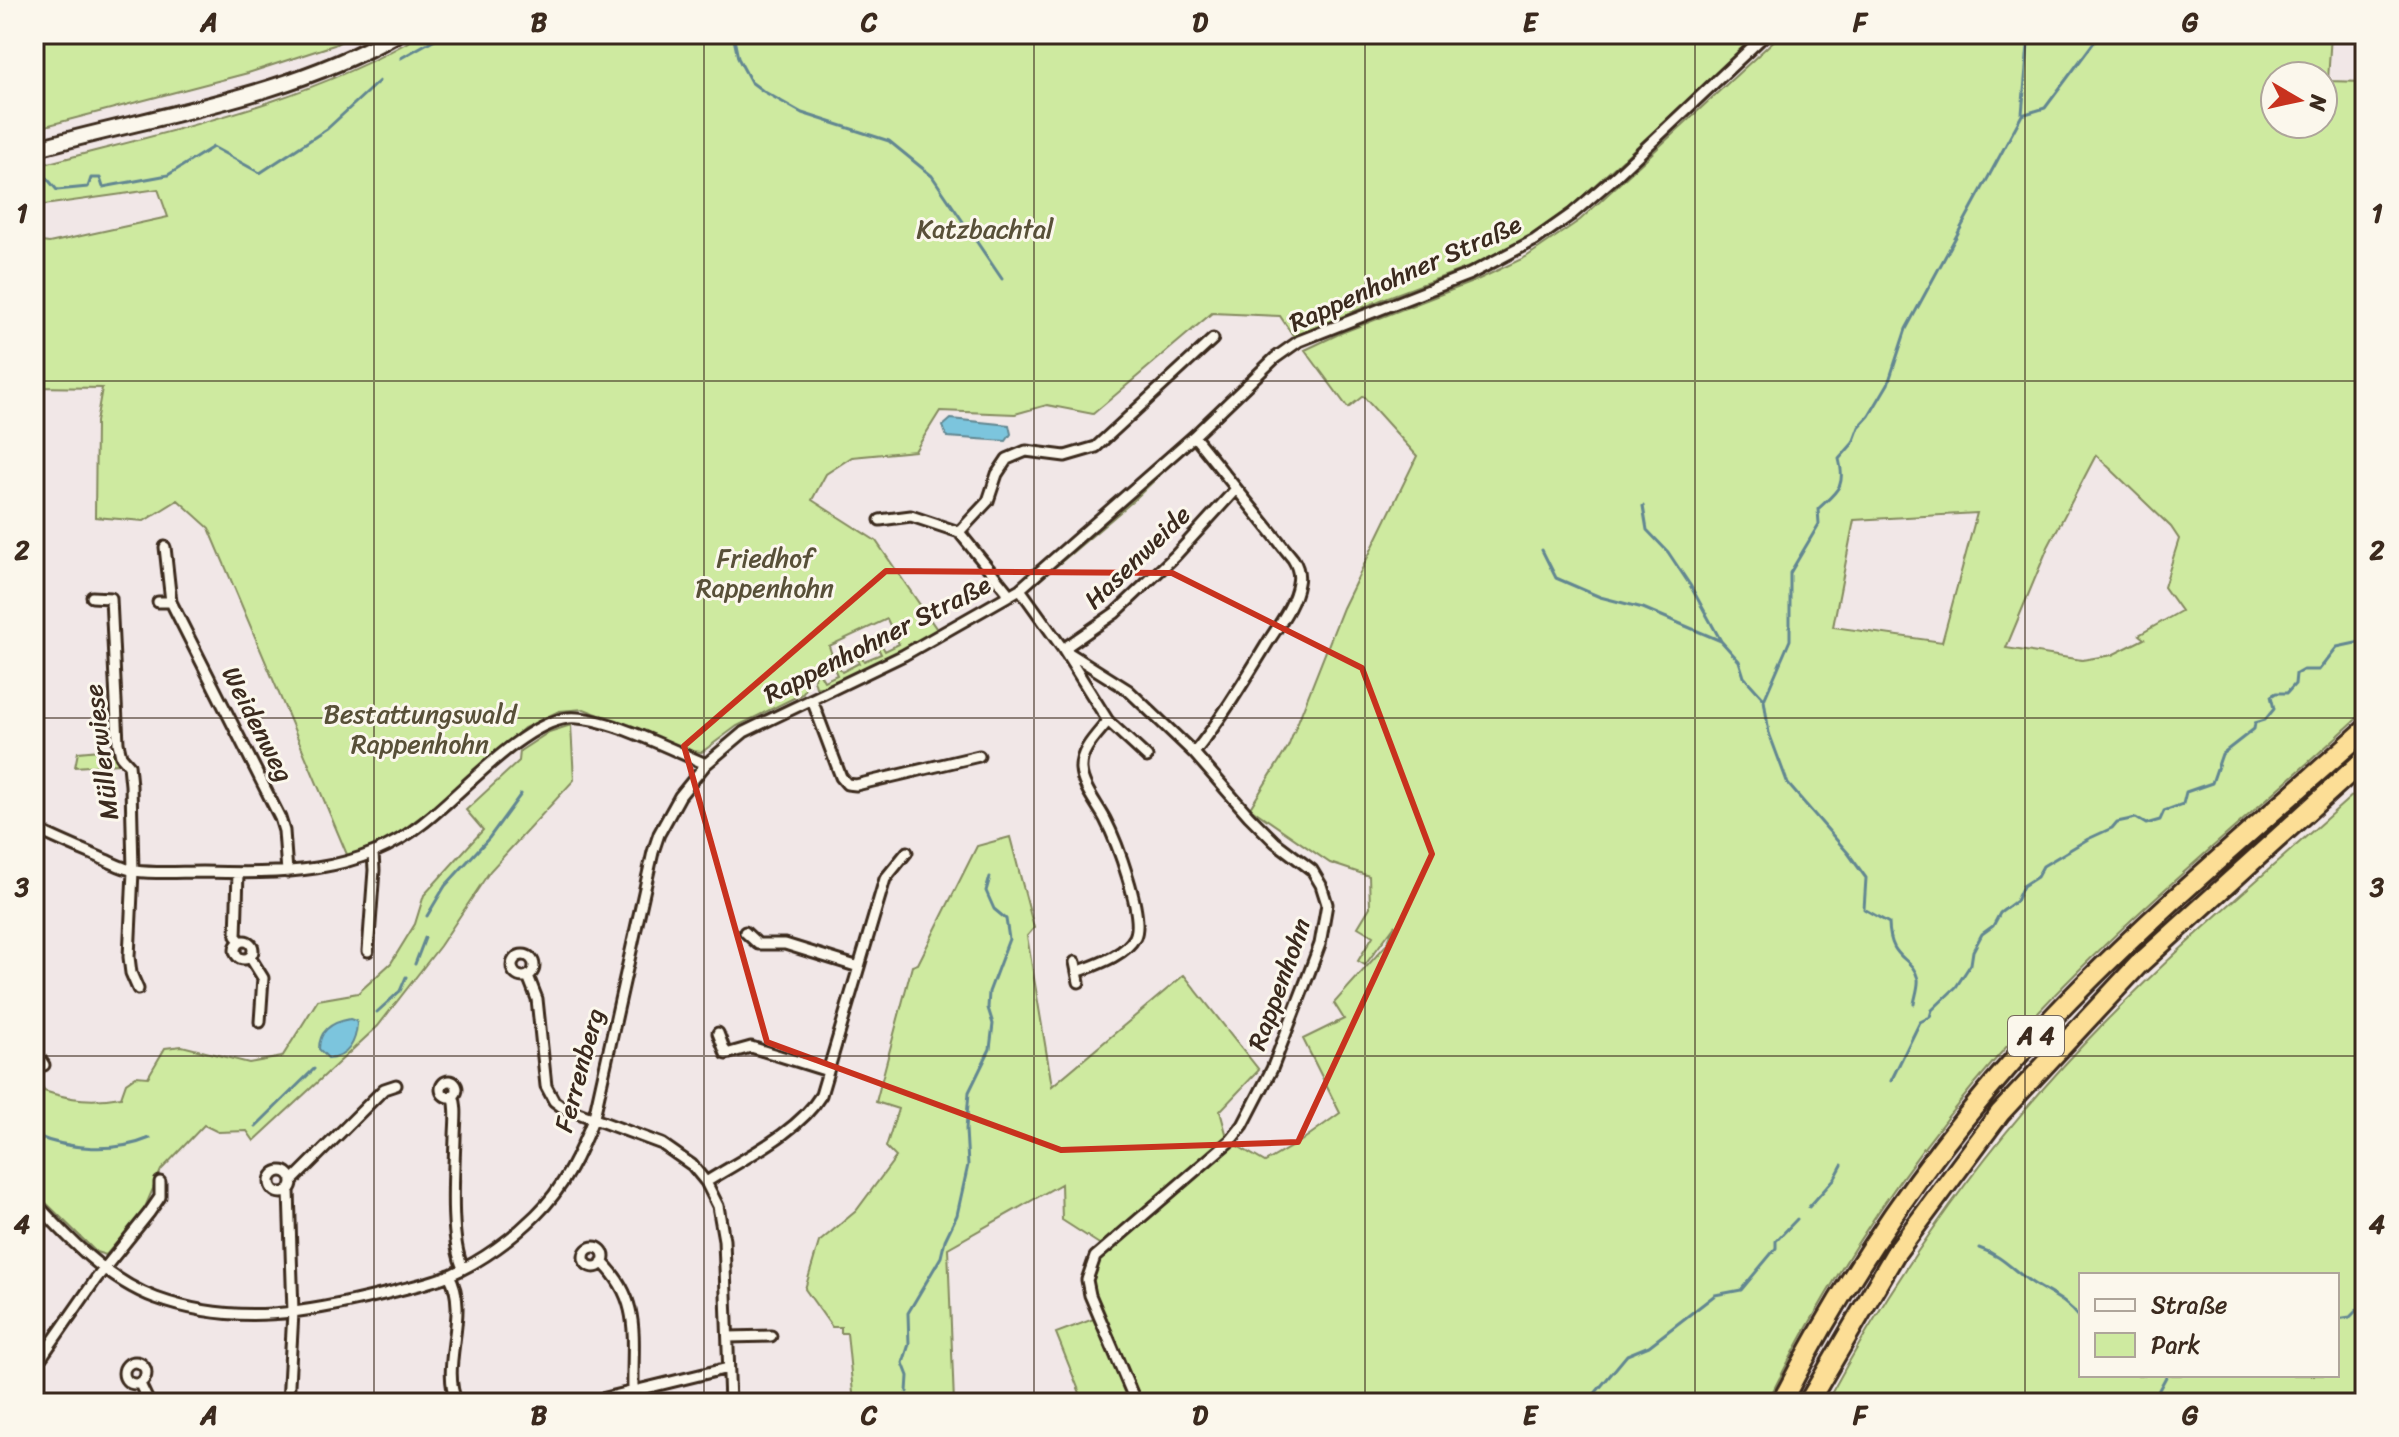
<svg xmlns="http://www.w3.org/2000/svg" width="2399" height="1437" font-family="Sriracha,sans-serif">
  <rect width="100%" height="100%" fill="#f1e7e7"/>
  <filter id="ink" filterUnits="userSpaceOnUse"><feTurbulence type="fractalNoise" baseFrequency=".0125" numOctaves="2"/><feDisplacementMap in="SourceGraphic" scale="16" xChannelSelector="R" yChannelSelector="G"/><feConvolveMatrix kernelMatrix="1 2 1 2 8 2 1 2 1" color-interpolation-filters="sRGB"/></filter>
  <g filter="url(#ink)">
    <path fill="#ceeaa0" stroke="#848a5f" stroke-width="2" fill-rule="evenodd" d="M34,34h321l-21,11 -86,28 -214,56z
      M422,34h1338l-189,173 -51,36 -51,24 -81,30 -94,40 -14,-21 -68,-3 -119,101 -46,-9 -32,9 -75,-3 -25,40 -63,6 -26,17 -14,26 64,41 62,90c-25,13 -98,59 -122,56l-2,-7 1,-6 4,-2 5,9 13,-6 -4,-9 4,-2 5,8 17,-9 -4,-8 4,-2 5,8 17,-7 -4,-8 4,-2 4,7 14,-7 -12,-25 -58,27 3,9 -29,16 4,15 -5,8 -65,32 -35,26 -10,-1 -108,-42 -25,2 -35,17 -92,80 -44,33 -40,16 -139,-329 -31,-28 -34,21 -49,-4 1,-95 6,-34 -68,-1v-146l15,2 119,-26 -10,-28 -114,16 -10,-5v-33c130,-35 271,-63 388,-133z
      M1781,34h550l-3,47 37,1v629c-112,104 -234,200 -338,313 -104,113 -192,242 -260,379h-542l-8,-4 -10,4h-123l-28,-70 43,-16 -12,-37 17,-33 -42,-27 -1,-36 -113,64 6,155h-100l-7,-70h-6v-6h-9l-27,-38 14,-47 37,-31 40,-54 -10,-10 12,-38 -22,-7 36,-136 6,-2 59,-118 33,-9 24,91 -7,8 25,150 132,-111 75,95 -39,41 7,26 -108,98 115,-91 31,18 36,-21 39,-28 -37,-74 41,-20 -10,-16 53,-59 8,-19 -30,40 -7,-4 15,-25 -15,-9 12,-20 -1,-31 -39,-13 -80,-55 38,-61 55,-139 74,-152 -54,-60 -15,12 -43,-58 36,-17 134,-52 51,-24 54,-37zM2275,76h48v48h-48zM2096,455l75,72 8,12 -15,48 17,24 -42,24 5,4 -32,16 -30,5 -76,-12 42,-101zM1977,513l-35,129 -109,-15 21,-107z
      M1188,448l-55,53 -99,84v-3z
      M571,725l3,55 -84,91 -50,75 -62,80 -124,115 -7,-10 -29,1 -14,-7 -43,45 -18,42 -37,43 -10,-3 -62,-61v-125l10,25c27,9 49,11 77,6l5,-14 10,-7 12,1 17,-29 17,-2 67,17 33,-6 36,-57 40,-7 33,-30 24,-39 9,-29 59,-65 -17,-20 53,-49 1,-10 29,-19z
      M111,749l7,15 -43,3 3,-15z
      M2365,784v619h-539c75,-139 169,-269 279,-381 82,-84 173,-159 260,-238zM2081,1275h256v100h-256z"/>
    <path fill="#7cc5dd" stroke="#628791" stroke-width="2" d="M951,419l58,6 2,9 -5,7 -59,-4 -4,-11z
      M350,1019l6,2 1,3c-1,18 -9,33 -28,35l-10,-10c0,-18 13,-27 31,-30z"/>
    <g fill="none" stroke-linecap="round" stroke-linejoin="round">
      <path stroke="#628791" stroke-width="3" d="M733,34l5,24 13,24 12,9 39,22 87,28 43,35 70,103
        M401,58l43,-24
        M2022,114l7,-80
        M34,178l10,-3 13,15 31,-3 3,-9h9l3,9 65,-12 45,-28 47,26 67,-44 52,-48
        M1643,506l4,24 21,22 22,33 31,56
        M1542,550l14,28 44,19 43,11 78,33 18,20 5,16 19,21
        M427,916l18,-30 44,-48 32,-44
        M415,964l10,-26
        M1914,1004c1,-7 5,-18 4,-25 -6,-24 -28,-17 -29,-56l-25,-14 2,-31 -18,-25 -60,-69 -19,-51 -5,-33 26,-60v-67l29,-49 -1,-15c20,-19 28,-22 21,-50l14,-16 6,-16 10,-11 19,-32 18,-55 116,-214 23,-7 55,-74
        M377,1012l23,-21 6,-14
        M1891,1081l29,-59 10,-5 2,-7 24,-23 15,-23 2,-13 9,-17 11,-8 7,-13 16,-12 7,-15 14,-9 6,-11 45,-27 24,-11 5,-6 19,-4 10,6 14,-4 4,-9 19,-7 3,-12 26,-9 10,-29 32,-25 1,-6 10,-3 9,-11 -3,-13 5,-3h11l8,-9 1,-10 7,-4h16l18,-23 28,-6
        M256,1126l58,-57
        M34,1135c35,15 81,18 116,3
        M1809,1207l26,-29 7,-13
        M1979,1248c24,8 32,21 52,34 20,13 34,17 50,37
        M2337,1319l13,-2 15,-15
        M907,1392l1,-16 -5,-13 6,-19 -1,-31 33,-56 4,-17 12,-25 11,-50 -2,-36 3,-37 21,-43 3,-25 -5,-16 1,-16 20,-53 -3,-20 -12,-10 -8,-18 4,-14
        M905,1399v4
        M2154,1399l13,-24
        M1587,1403l40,-48 22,-9 66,-51 26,-5 35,-42v-7l21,-22"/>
      <g stroke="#3b2a1e" stroke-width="15">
        <path id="minor" d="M880,520l31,-4 48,16 51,63
          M959,532l29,-31 9,-27 10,-15 19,-8 39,5 31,-9 117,-108
          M1020,589l43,60 65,41 66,63 55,63 26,26 37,28 9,15 6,19 -7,40 -12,32 -36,93 -29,56 -12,15 -136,117 -8,23 3,15 46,108
          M92,597l19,1 7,145 3,13 8,9 2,20 2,86 -4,86 2,16 7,16
          M158,602h13l-6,-55
          M171,602l109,216 4,13 3,41
          M812,700l29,77 6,7 9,1 123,-29
          M1194,753c29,-36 52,-75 76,-114 11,-17 25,-36 28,-56 2,-9 0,-16 -5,-24l-99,-123
          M1147,757l-39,-36 -45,-72 52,-36 60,-57 60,-66
          M34,828c22,11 44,20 67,30 10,4 22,11 34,13 21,3 45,1 67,1 77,2 156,3 220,-48 38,-29 100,-101 146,-106 37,-3 103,32 138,46
          M238,873l-2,63 4,5
          M745,932l13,12h27l74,23
          M235 950a9 9 0 1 1 18 0a9 9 0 1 1-18 0Z
          M368,951l6,-81 -1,-16
          M512 966a11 11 0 1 1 22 0a11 11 0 1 1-22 0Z
          M250,957l13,21 -3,44
          M1075,962l4,20
          M1077,972c18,-7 48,-16 58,-35 10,-21 -19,-97 -30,-118 -8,-15 -23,-33 -24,-50 -1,-19 16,-34 27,-48
          M528,976l9,23 9,87 8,15 8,6 100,37 30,21 14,17 12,24 6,34 6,163
          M718,1033l8,21 25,-7 77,24
          M34,1035l4,21 6,9
          M441 1089a8 8 0 1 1 16 0a8 8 0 1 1-16 0Z
          M453,1095c5,13 2,29 2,43 -1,34 -6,100 8,130
          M270 1182a11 11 0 1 1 22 0a11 11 0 1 1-22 0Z
          M292,1181l92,-92 12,-4
          M706,1182c38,-24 92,-49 115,-87l64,-216 22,-27
          M34,1201c35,38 73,79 122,97 80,29 153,15 232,-5 21,-6 44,-10 64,-19 30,-13 61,-36 84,-59 28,-27 44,-62 58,-98l59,-265 6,-18 21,-38 26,-32 38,-32 160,-77 116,-66 174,-153 81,-78 24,-17 171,-67 65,-34 37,-26 44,-38 150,-142
          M584 1257a10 10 0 1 1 20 0a10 10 0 1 1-20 0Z
          M602,1262c40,39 30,76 31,128
          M449,1275c22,38 -10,89 8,128
          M728,1337l43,-1
          M124 1373a11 11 0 1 1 22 0a11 11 0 1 1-22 0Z
          M34,1368l62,-89 53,-66 11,-16v-15
          M140,1384l9,19
          M288,1403l5,-91 -4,-122
          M585,1403l143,-35"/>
      </g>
      <g stroke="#3b2a1e" stroke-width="20">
        <path id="secondary" d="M34,149c122,-34 251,-51 363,-115"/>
      </g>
      <g stroke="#3b2a1e" stroke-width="24">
        <path id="motorway" d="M1781,1403c73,-142 166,-275 276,-390 96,-101 205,-190 308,-283
          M1808,1403l87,-149 105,-141 138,-148 227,-206"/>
      </g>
      <use href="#minor" stroke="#fbf7ec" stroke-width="9"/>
      <use href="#secondary" stroke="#fbf7ec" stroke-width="14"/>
      <use href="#motorway" stroke="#fcde96" stroke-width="18"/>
    </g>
  </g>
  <path fill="none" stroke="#c8321e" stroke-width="6" stroke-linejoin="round" d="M886,571l286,2 190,95 70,186 -134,288 -237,8 -294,-108 -83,-296z"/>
  <path fill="none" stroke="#3b2a1e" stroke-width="2" stroke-opacity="0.55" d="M374,34v1369M704,34v1369M1034,34v1369M1365,34v1369M1695,34v1369M2025,34v1369M34,381h2331M34,718h2331M34,1056h2331"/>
  <g text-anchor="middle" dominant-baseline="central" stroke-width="6" stroke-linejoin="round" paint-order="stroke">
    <rect fill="#fbf7ec" stroke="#75685c" stroke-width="2" x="2008" y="1016" width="56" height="40" rx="6"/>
    <g font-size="24" font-weight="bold" fill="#3b2a1e">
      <text x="2036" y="1036">A 4</text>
    </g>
    <g font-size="26" fill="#585038" stroke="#fbf7ec">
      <text x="985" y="229">Katzbachtal</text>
      <text x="765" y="558">Friedhof<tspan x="765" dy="30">Rappenhohn</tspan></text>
      <text x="420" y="714">Bestattungswald<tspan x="420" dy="30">Rappenhohn</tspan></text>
    </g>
    <g font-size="26" fill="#3b2a1e" stroke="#fbf7ec">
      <text transform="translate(1405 273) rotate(-24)">Rappenhohner Straße</text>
      <text transform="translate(1137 557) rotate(-44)">Hasenweide</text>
      <text transform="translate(877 639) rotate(-27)">Rappenhohner Straße</text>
      <text transform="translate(258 724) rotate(63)">Weidenweg</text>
      <text transform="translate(101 752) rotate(-97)">Müllerwiese</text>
      <text transform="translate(1279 984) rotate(-70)">Rappenhohn</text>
      <text transform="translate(579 1070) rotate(-75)">Ferrenberg</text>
    </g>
  </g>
  <rect width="2399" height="1437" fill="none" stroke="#fbf7ec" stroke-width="88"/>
  <rect x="2079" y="1273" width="260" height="104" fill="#fbf7ec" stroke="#aea59a" stroke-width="2"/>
  <rect x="2095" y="1299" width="40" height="12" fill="#fbf7ec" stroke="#aea59a" stroke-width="2"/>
  <text x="2151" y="1313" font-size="24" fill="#3b2a1e">Straße</text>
  <rect x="2095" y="1333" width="40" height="24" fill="#ceeaa0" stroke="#aea59a" stroke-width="2"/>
  <text x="2151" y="1353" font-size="24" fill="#3b2a1e">Park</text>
  <g transform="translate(2299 100) rotate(99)"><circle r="38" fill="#fbf7ec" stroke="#aea59a" stroke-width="2"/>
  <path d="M0-6L14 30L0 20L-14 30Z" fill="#c8321e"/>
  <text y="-12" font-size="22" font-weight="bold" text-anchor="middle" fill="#3b2a1e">N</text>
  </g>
  <rect x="44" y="44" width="2311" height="1349" fill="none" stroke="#3b2a1e" stroke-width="3"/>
  <g font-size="26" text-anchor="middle" font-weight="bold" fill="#3b2a1e">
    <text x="209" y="31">A</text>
    <text x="539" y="31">B</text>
    <text x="869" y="31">C</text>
    <text x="1200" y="31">D</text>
    <text x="1530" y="31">E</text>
    <text x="1860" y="31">F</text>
    <text x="2190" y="31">G</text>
    <text x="22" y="222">1</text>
    <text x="2377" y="222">1</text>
    <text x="22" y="559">2</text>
    <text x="2377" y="559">2</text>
    <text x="22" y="896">3</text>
    <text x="2377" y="896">3</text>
    <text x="22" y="1233">4</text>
    <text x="2377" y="1233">4</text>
    <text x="209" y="1424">A</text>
    <text x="539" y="1424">B</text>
    <text x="869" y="1424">C</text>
    <text x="1200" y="1424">D</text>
    <text x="1530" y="1424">E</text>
    <text x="1860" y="1424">F</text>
    <text x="2190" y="1424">G</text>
  </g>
</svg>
